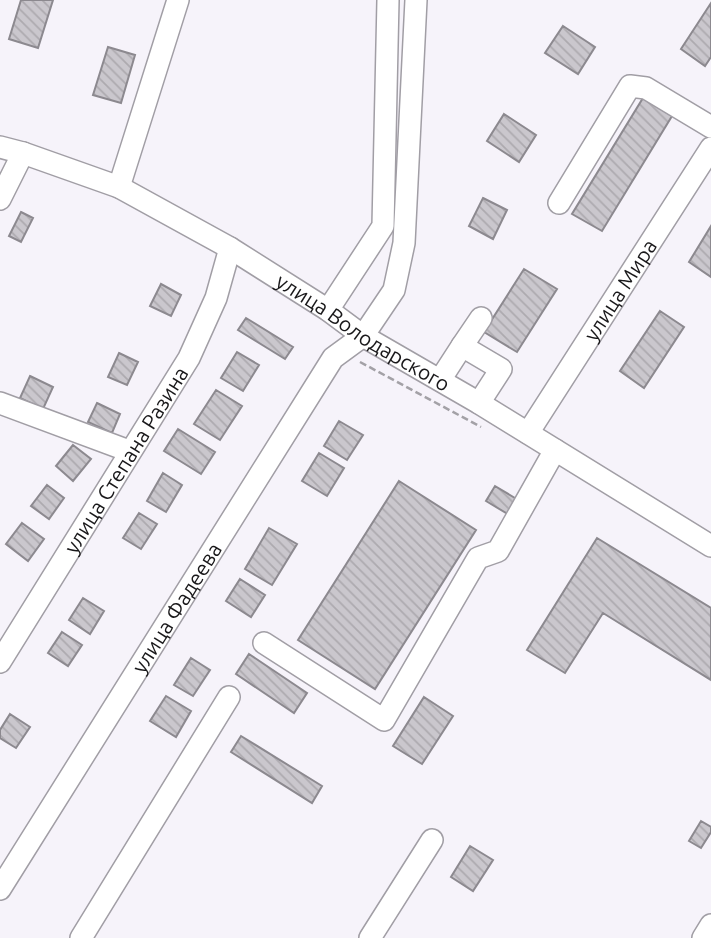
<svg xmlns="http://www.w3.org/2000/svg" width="711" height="938" font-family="Ubuntu,sans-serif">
  <defs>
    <pattern id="building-back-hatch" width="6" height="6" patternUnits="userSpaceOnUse" patternTransform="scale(1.75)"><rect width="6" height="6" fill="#cac7cd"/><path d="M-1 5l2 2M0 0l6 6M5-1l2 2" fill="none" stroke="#adaaaf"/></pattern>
  </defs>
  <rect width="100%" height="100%" fill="#f6f3fa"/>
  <path fill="url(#building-back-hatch)" stroke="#8c898f" stroke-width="2" d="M21,0h32l-15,48 -29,-9z
    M711,3v54l-6,9 -24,-17z
    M563,26l32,21 -17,27 -33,-21z
    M108,47l27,8 -14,48 -28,-8z
    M643,98l29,18 -70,115 -30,-17z
    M504,114l32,21 -17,27 -32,-21z
    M483,198l24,12 -14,29 -24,-13z
    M21,212l12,6 -12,24 -12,-6z
    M711,226v51l-22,-15z
    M524,269l33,20 -40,63 -33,-20z
    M161,284l20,11 -10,21 -21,-10z
    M660,311l24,16 -40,61 -24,-17z
    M246,318l47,29 -8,12 -47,-29z
    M237,352l22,13 -16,26 -22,-13z
    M119,353l19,9 -11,23 -19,-8z
    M30,376l23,11 -10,22 -23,-11z
    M216,390l26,16 -22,34 -26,-16z
    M97,403l23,11 -8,19 -24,-11z
    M339,421l24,14 -16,25 -23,-14z
    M178,429l37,23 -14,22 -37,-23z
    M73,445l18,14 -18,22 -17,-15z
    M319,453l25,15 -17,28 -25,-15z
    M163,473l19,12 -16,27 -19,-11z
    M399,481l77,49 -101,159 -77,-49z
    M47,485l17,13 -15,21 -18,-13z
    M495,486l25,15 -9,15 -25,-15z
    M139,513l18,11 -16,25 -18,-11z
    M22,523l22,16 -16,22 -22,-17z
    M269,528l28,16 -25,41 -27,-16z
    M597,538l114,70v72l-108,-67 -38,60 -38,-23z
    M240,579l25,16 -14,22 -25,-16z
    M83,598l21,13 -14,23 -21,-14z
    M62,632l20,13 -14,21 -20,-13z
    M249,654l58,39 -13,20 -58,-39z
    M191,658l19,12 -17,26 -19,-11z
    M166,696l25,15 -15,26 -26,-16z
    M424,697l29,19 -31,48 -29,-18z
    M10,714l20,13 -14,21 -16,-10v-8z
    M241,736l81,50 -10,17 -81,-51z
    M701,821l10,6v5l-10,16 -12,-7z
    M470,846l23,14 -20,31 -22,-14z"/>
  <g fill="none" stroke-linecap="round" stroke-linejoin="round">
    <g stroke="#a19ea5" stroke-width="24">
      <g id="minor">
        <path id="s1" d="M0,147l23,6 96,34 111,61 98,62 35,26 116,67 232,143"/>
        <path d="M119,187l59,-187"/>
        <path d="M0,199l23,-46"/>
        <path d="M559,203l71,-117 16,2 65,39"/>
        <path d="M328,310l55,-84 5,-226"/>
        <path d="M440,380l22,-34"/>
        <path d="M0,403l129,48"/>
        <path d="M479,403l22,-34 -39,-23 19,-28"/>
        <path id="s2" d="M528,433l183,-285"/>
        <path d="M264,643l120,77 94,-162 20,-7 57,-101"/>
        <path id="s3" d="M0,662l189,-304 27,-60 14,-50"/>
        <path id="s4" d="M0,889l333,-531 30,-22 31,-46 10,-47 12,-243"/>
        <path d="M81,938l148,-241"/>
        <path d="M370,938l62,-98"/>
        <path d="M703,938l8,-13"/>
      </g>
    </g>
    <path stroke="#a3a1a6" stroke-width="2.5" stroke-dasharray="7 3.5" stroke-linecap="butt" d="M360,362l121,65"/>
    <use href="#minor" stroke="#fff" stroke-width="21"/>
  </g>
  <g text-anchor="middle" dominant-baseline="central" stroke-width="7" stroke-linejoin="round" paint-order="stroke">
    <g font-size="21" fill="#19181a" stroke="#fff">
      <text stroke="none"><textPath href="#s2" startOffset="170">улица Мира</textPath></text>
      <text stroke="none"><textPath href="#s1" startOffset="410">улица Володарского</textPath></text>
      <text stroke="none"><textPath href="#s3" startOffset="238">улица Степана Разина</textPath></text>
      <text stroke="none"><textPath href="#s4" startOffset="332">улица Фадеева</textPath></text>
    </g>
  </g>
</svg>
